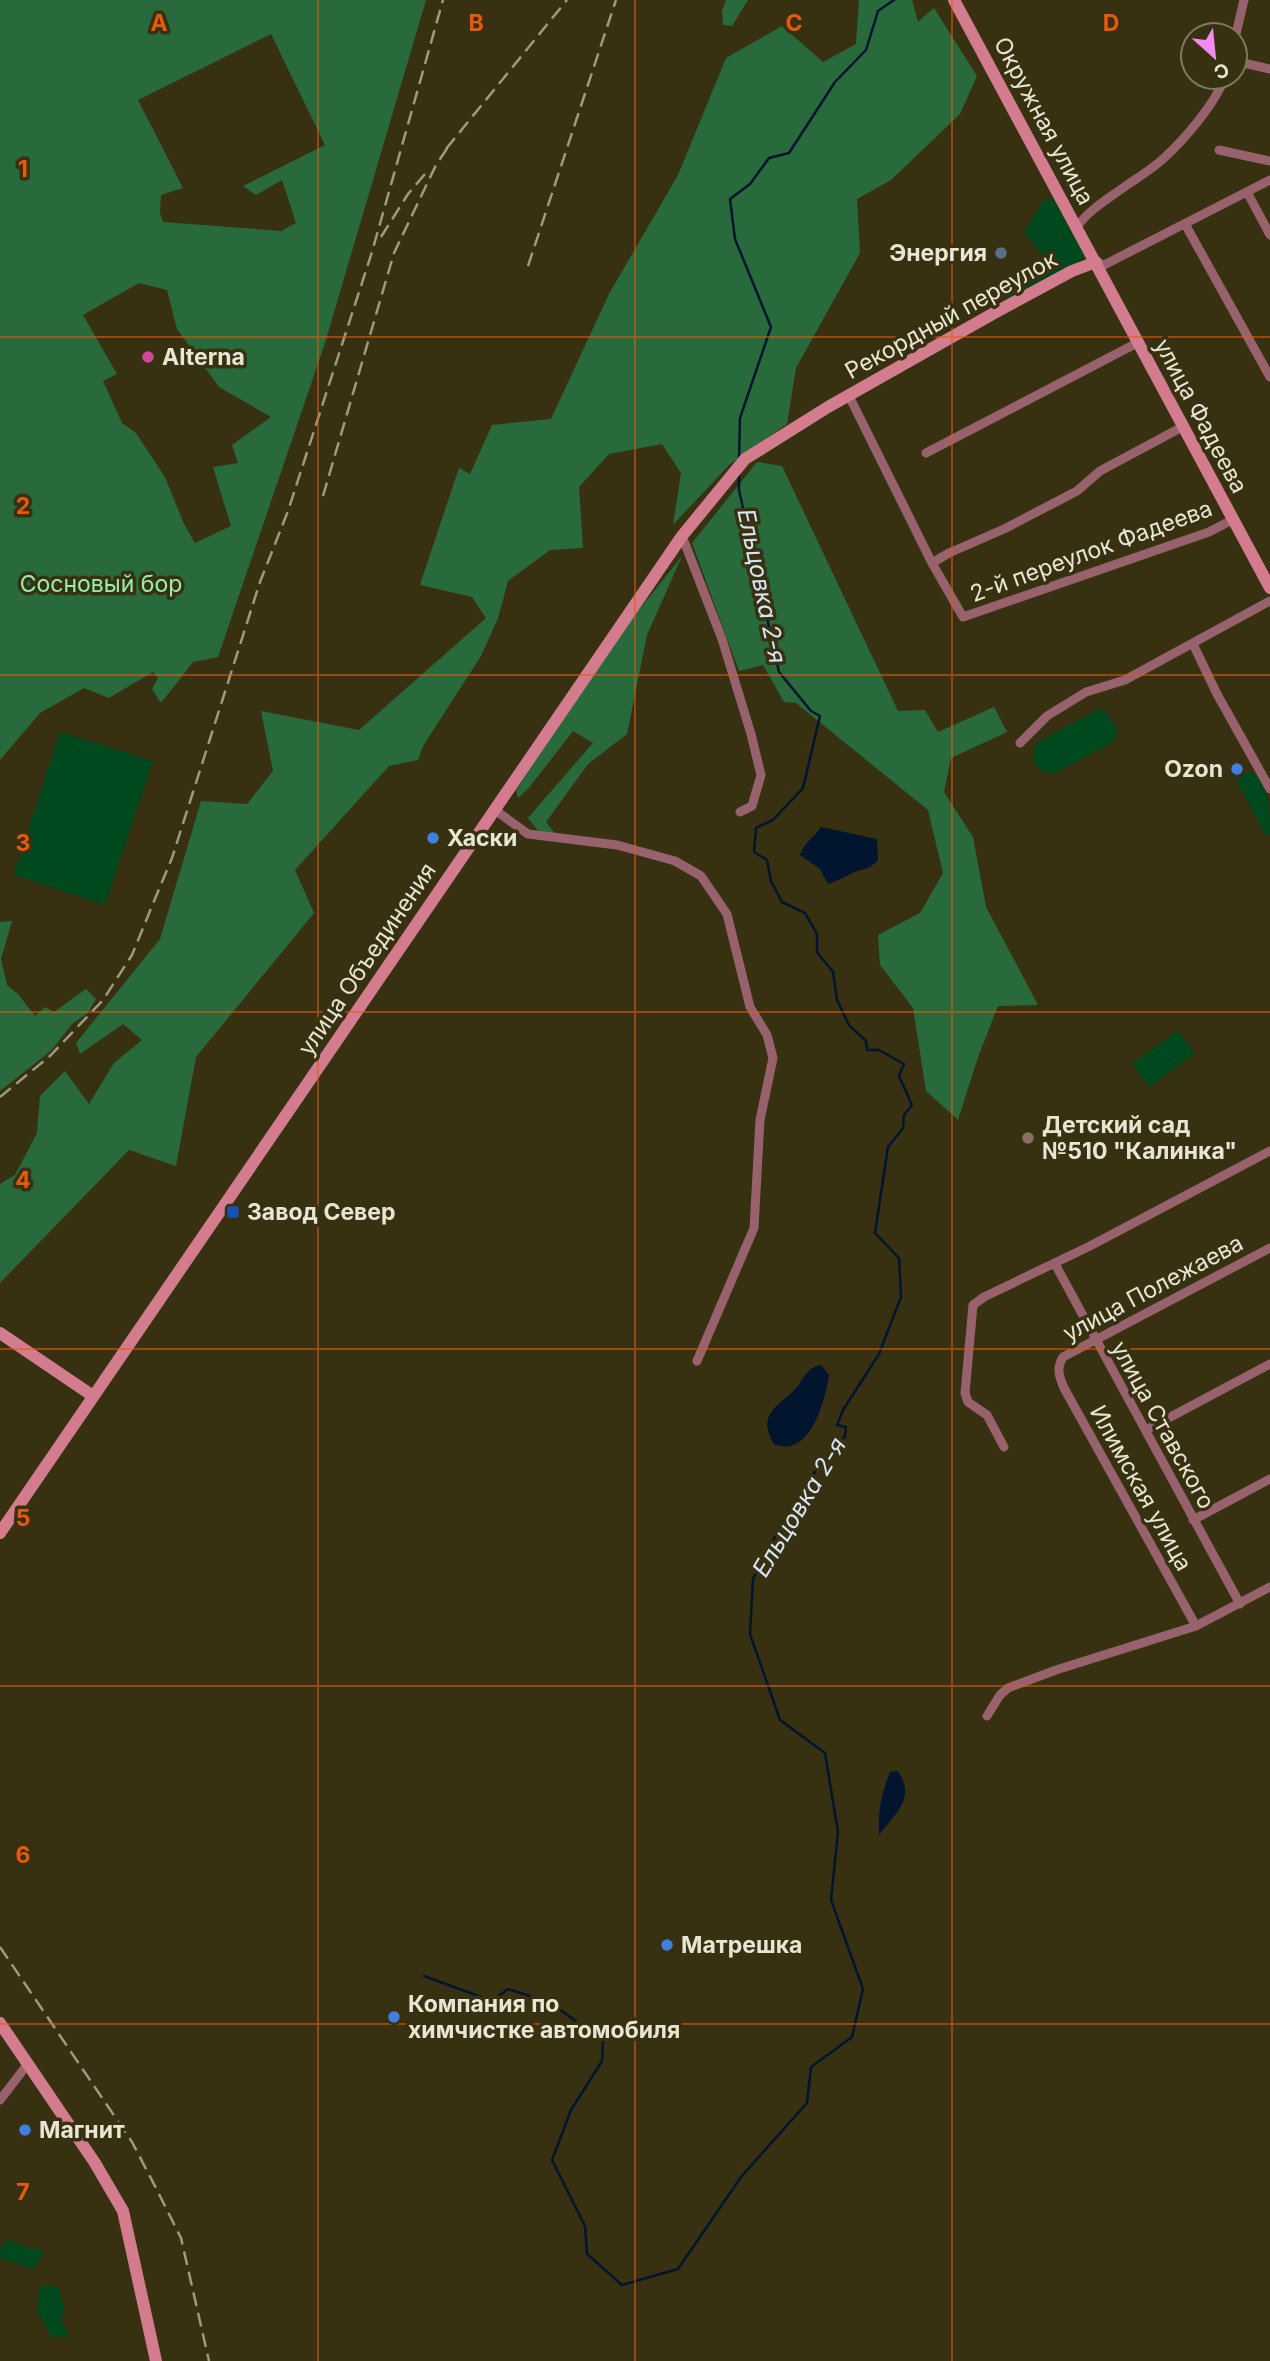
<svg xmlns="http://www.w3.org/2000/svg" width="1270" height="2361" font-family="Inter,sans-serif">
  <rect width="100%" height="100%" fill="#373112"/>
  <path fill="#00491e" d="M1050,199l5,1 29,54 -1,5 -73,42 -4,-3 1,-11 36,-26 -1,-6 -18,-23 20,-32z
    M1099,709l6,2 12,19 -1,7 -5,6 -57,31 -14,-4c-8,-9 -8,-16 -3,-27z
    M60,732l93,29 -48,144 -91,-30z
    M1251,771c19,12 19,43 19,64l-5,-1 -29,-55z
    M1178,1031l17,23 -46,33 -17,-23z
    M6,2240l38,12 -10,17 -34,-11v-8z
    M40,2286h18l7,22 -4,10 8,19h-17l-15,-26z"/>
  <path fill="#296a3c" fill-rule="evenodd" d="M0,0h426l-101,343 -107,314 -25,5 -32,41 -9,-14 6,-11 -5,-6 -44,26 -25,-10 -44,25 -40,47zM271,34l54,111 -82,41 13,9 26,-15 14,43 -15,8 -118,-9 -3,-9 1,-18 22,-7 -45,-88zM139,283l28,7 10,39 42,58 52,30 -39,28 6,18 -25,4 18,59 -36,17 -11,-19 -19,-47 -29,-44 -14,-10 -19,-42 14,-7 -34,-59z
    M726,0h22l-16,26 -9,-1 -1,-14z
    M859,0h53l6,22 16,-14 43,68 -17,38 -69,66 -34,19 3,54 -64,115 -9,56 -58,41 -56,60 8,-52 -19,-29 -53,10 -30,33 4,61 -33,2 -42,31 -10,37 -17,38 -58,90 -5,14 -29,6 -94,104 19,43 -118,144 -20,109 -47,-16 -129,133v-99l15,-9 22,-42 3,-37 25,-25 24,33 25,-41 28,-23 -19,-16 -43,30 -4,-11 84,-104 41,-138 46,3 26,-33 -12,-60 98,19 127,-112 -14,-21 -52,-12 39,-117 11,6 22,-49 59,-6 58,-125 69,-119 48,-117 56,-32 41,36 33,-18z
    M757,462l25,4 116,245 27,-1 13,22 56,-25 13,25 -56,26 -7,34 29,45 13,70 52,98 -40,1 -20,51 -20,63 -32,-29 -13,-83 -33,-43 -2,-30 42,-22 23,-40 -15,-63 -132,-107 -12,-1 -21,-37 -24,6 -47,-128z
    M682,556l-35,79 -20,99 -39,30 -42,58 10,13 -17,-3 -11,-14 65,-75 -20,-12 -45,58 -10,9 -2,-8 111,-165z
    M12,921l-11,38 6,26 11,9 17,22 10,-9 9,5 32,-23 10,10 -8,14 -16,11 -20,26 -52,41v-169z"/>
  <path fill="#01152f" d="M821,827l56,12 1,21c-13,13 -14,7 -27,14 -8,3 -15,8 -23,10l-8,-15 -20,-14c4,-13 14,-17 21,-28z
    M821,1365l8,10c-4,26 -19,84 -55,69 -19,-32 7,-38 24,-58 7,-10 10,-19 23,-21z
    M898,1771c18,27 -2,42 -19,64 -1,-24 2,-40 11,-63z"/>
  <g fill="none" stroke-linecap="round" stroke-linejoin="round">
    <path stroke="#01152f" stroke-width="2.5" d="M739,459l1,-41 31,-91 -36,-88 -5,-40 20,-15 19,-26 20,-5 46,-71 31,-32 12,-39 16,-11
      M424,1976l68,25 16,-12 43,14 52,38 -1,20 -31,49 -19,50 33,66 2,28 35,31 56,-16 63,-92 66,-74 4,-36 41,-30 11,-48 -32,-89 7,-68 -13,-79 -45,-33 -30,-86 3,-55 28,-54 37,-58 27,-31 1,-9 -9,-2 6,-15 36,-56 22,-57 -2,-39 -24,-25 13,-86 15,-19 1,-13 8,-10 -13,-29 5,-12 -25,-14h-12l-1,-9 -17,-16 -12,-25 -4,-28 -16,-20v-18l-12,-21 -23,-11 -11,-21 -4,-21 -13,-8 2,-24 17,-8 30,-32 17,-72 -9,-5 -32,-39 -40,-182v-16"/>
    <path stroke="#98626c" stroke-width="9" d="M1235,38l9,-38
      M1235,61l35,8
      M1219,150l51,11
      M1247,192l23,43
      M1185,224l85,153
      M1077,227c11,-17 34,-30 50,-42 12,-8 25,-16 36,-26 21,-19 52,-55 62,-82
      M1096,262l8,3 166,-85
      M849,396l83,167 31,54 246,-85 23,-12
      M926,453l213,-111
      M682,536l40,103 29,95 10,41 -9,31 -12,6
      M932,563l17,-10 55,-24 73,-38 23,-20 84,-45
      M1193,644l24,50 53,95
      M1020,743l27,-27 39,-24 39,-12 145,-79
      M495,810l33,24 89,11 58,16 26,15 26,38 23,93 17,28 6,23 -13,62 -6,108 -57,133
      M1055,1264l185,340
      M1146,1430l124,-66
      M1004,1447l-17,-32 -19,-13 -3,-9 8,-88 11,-8 106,-51 180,-95
      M1193,1520l77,-41
      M1196,1626l-132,-238c-5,-12 -8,-19 -1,-31l207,-109
      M987,1716l13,-21 8,-7 48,-18 140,-44 74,-39
      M0,2100l27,-35"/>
    <path stroke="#d27c8e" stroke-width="12" d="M954,0l316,588
      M0,1333l93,63
      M0,1533l682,-997 63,-77 83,-52 168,-95 76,-41 24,-9
      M0,2023l95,140 28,48 33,150"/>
    <path stroke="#9e9981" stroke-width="2.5" stroke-dasharray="14 7" stroke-linecap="butt" d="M446,149l121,-149
      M381,237l27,-43 17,-20
      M528,266l88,-266
      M323,496l71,-243 42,-88 14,-21
      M0,1097l50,-41 53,-56 29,-45 20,-49 20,-48 88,-276 28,-71 84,-259 71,-252
      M0,1947l132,195 25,48 24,48 28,123"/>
  </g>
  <path fill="none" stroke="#e8590c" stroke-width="2" stroke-opacity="0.55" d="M318,0v2361M635,0v2361M952,0v2361M0,337h1270M0,675h1270M0,1012h1270M0,1349h1270M0,1686h1270M0,2024h1270"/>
  <circle fill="#5c6f8a" stroke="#373112" stroke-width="2.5" cx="1001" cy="253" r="7"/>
  <circle fill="#d1479c" stroke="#373112" stroke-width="2.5" cx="148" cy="357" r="7"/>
  <g fill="#3f7fe0" stroke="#373112" stroke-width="2.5">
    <circle cx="1237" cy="769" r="7"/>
    <circle cx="433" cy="838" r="7"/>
    <circle cx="667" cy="1945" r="7"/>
    <circle cx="394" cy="2017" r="7"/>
    <circle cx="25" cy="2130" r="7"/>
  </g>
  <circle fill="#8d6e63" stroke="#373112" stroke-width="2.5" cx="1028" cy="1138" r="7"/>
  <rect fill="#1a4fb4" stroke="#373112" stroke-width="2.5" x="226" y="1205" width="14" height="14" rx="3.5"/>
  <g text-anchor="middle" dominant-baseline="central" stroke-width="7" stroke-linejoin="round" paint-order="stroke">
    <g font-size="23" fill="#e9e5d3" stroke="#373112">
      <text transform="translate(1044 121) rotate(62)">Окружная улица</text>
      <text transform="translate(951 315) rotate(-29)">Рекордный переулок</text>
      <text transform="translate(1201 416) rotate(62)">улица Фадеева</text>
      <text transform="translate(1091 551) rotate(-20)">2-й переулок Фадеева</text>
      <text transform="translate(367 959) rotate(-56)">улица Объединения</text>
      <text transform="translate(1153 1288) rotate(-28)">улица Полежаева</text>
      <text transform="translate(1163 1425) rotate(61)">улица Ставского</text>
      <text transform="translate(1141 1488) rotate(61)">Илимская улица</text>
    </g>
    <g font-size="23" font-weight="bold" fill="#e9e5d3" stroke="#373112" text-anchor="start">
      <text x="987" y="253" text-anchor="end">Энергия</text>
      <text x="162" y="357">Alterna</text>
      <text x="1223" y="769" text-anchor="end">Ozon</text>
      <text x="447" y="838">Хаски</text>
      <text x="1042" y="1125">Детский сад<tspan x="1042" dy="26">№510 "Калинка"</tspan></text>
      <text x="247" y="1212">Завод Север</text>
      <text x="681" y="1945">Матрешка</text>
      <text x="408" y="2004">Компания по<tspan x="408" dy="26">химчистке автомобиля</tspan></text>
      <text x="39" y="2130">Магнит</text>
    </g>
    <g font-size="23" fill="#95f0aa" stroke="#373112">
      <text x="101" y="584">Сосновый бор</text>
    </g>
    <g font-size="24" font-style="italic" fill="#d8e5f5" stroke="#373112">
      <text transform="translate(762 586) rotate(78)">Ельцовка 2-я</text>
      <text transform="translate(799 1507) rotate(-59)">Ельцовка 2-я</text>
    </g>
  </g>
  <g font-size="23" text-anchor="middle" font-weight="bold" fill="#e8590c" stroke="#373112" stroke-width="7" stroke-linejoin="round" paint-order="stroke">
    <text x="159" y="31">A</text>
    <text x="476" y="31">B</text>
    <text x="794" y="31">C</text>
    <text x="1111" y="31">D</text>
    <text x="23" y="177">1</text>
    <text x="23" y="514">2</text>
    <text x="23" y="851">3</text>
    <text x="23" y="1188">4</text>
    <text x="23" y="1526">5</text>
    <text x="23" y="1863">6</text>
    <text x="23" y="2200">7</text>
  </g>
  <g transform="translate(1214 56) rotate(153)"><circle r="33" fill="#373112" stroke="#7e795f" stroke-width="2"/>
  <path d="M0-5L12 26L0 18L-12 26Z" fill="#f38af1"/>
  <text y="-10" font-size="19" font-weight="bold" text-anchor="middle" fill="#e9e5d3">С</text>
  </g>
</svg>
